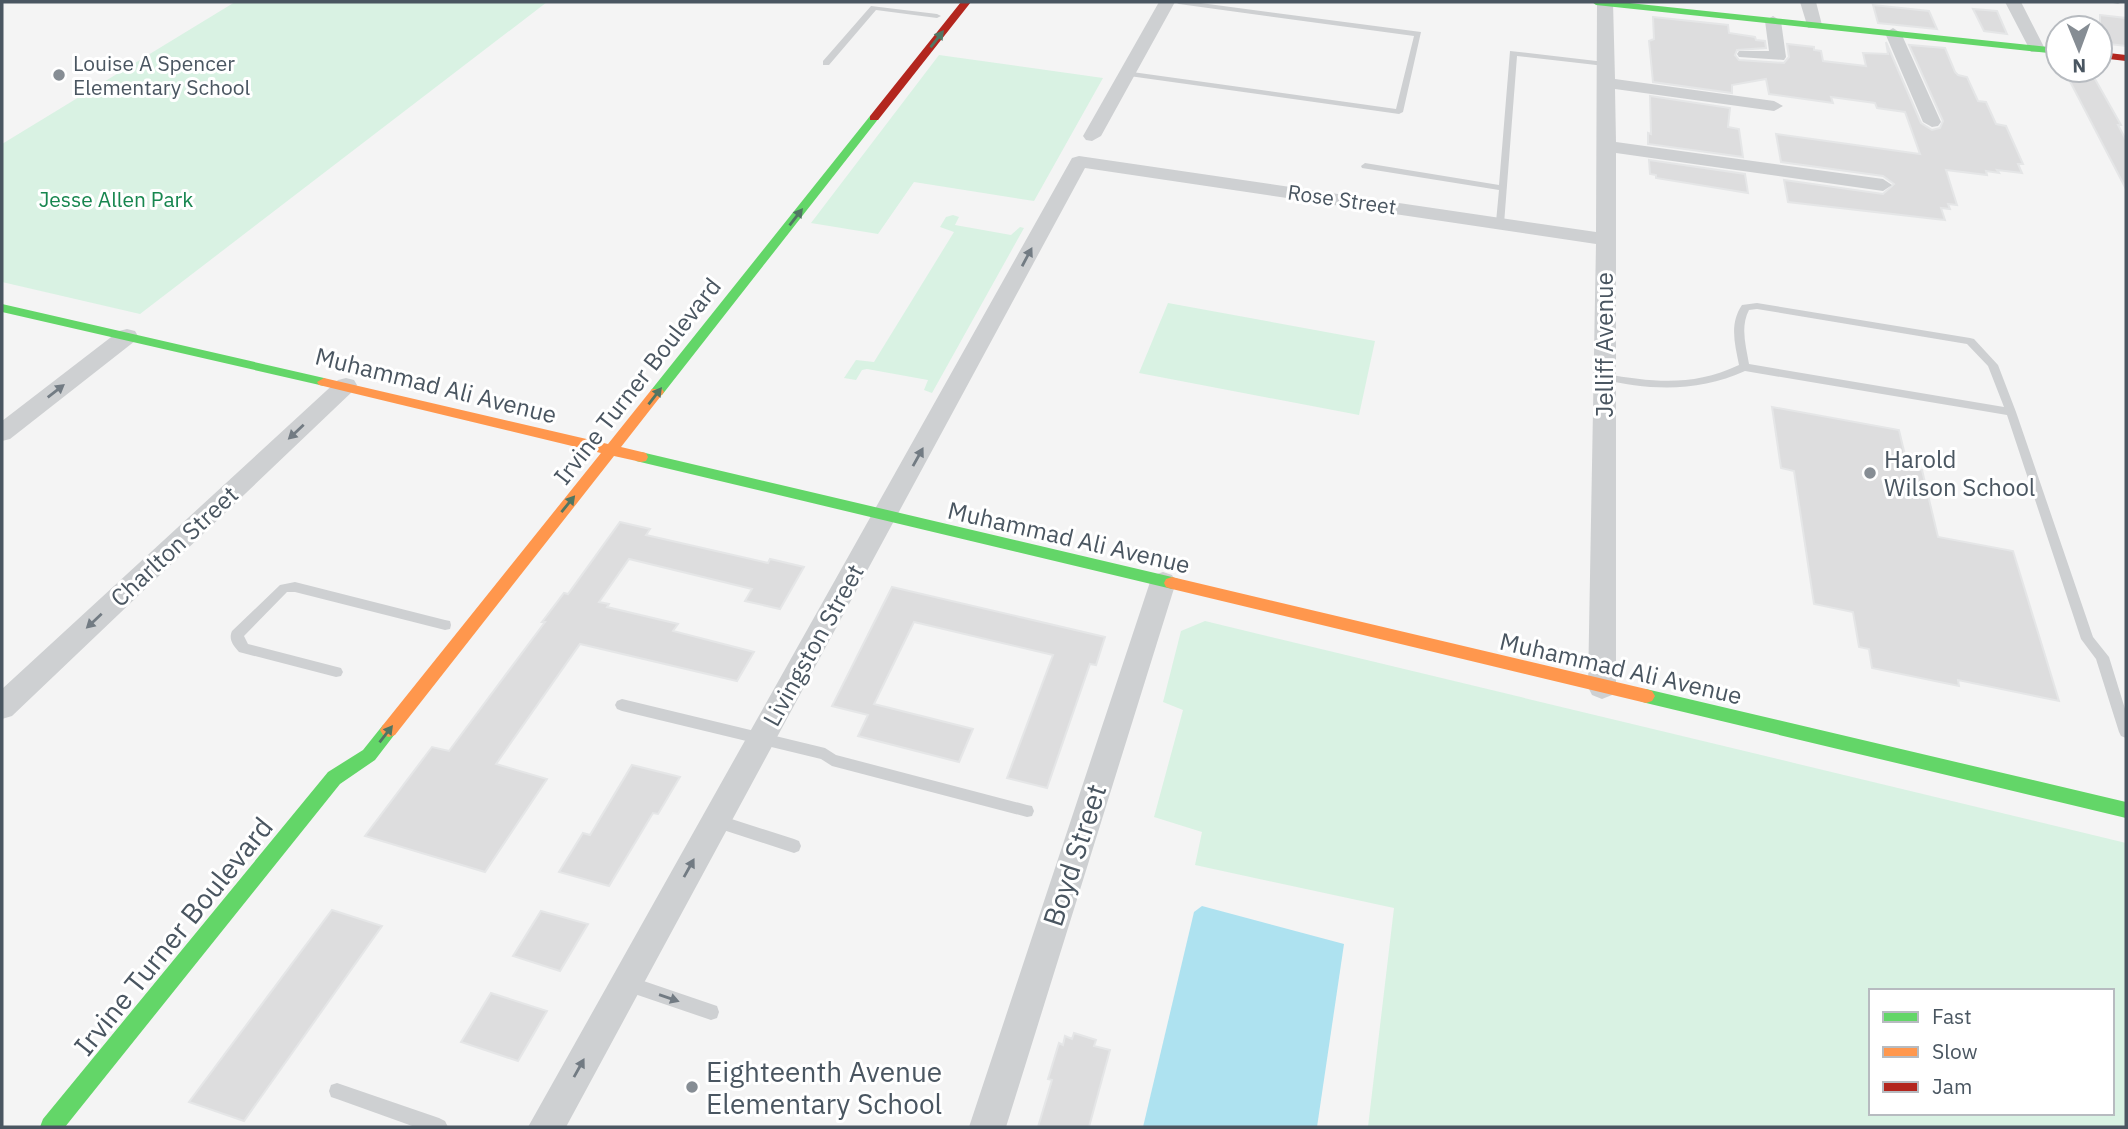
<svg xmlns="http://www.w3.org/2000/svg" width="2128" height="1129" font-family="'IBM Plex Sans',sans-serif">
  <rect width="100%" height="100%" fill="#f4f4f4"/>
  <path fill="#d9f2e3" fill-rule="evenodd" d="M235,2h312l-407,312 -138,-32v-138z
    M939,55l164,23 -69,123 -120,-19 -36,52 -67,-11z
    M953,215l6,2 -4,8 56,10 9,-8 4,1 -92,165 -8,-3 4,-10 -61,-11 -5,1 -6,10 -12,-2 12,-18 18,2 80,-130 -14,-5 6,-10z
    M1168,303l207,38 -16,74 -220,-42z
    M1205,621l921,222v284h-758l26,-219 -199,-43 7,-33 -48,-15 29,-107 -20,-8 18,-71zM1871,991h241v122h-241z"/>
  <path fill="#aee2f0" d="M1202,906l142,38 -27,183h-174l51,-215z"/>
  <path fill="#ddddde" stroke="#e5e6e7" stroke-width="2" d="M1873,5l56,6 8,18 -59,-6z
    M1973,9l24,2 10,23 -23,-3z
    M2100,15l26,3v28l-26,-3z
    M1653,17l75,8 1,8 26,4 1,3 9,1 1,7 -29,2 -2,5 4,5 45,3 5,-6 -2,-13 27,3v3l7,1 2,10 43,5 -3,-13 25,1 -2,-12 35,81 11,7 8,-2 3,-7 -34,-76 36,3 10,24 3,3 9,2 11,24 8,1 10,22 10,2 17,38h-5l4,9 -25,-3 2,3 -13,-2 1,4 -41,-5 11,35 -9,-1 2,5 -9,-1 4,12 -157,-18 -4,-22 99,14 11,-10 -11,-8 -102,-14 -5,-28 144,20 -15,-42 -28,-4 -2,-5 -44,-6 2,6 -64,-9 -3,-15 -34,6v8l-79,-11 -4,-41 5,-2z
    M2064,70l27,2 30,53h-3l8,15v49z
    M1650,96l80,12 -2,19 11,2 4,28 -95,-13v-11l3,1z
    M1649,160l96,14 3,19 -92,-15v-3l-6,-1z
    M1772,407l127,23 9,38 14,2 16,67 75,14 46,150 -101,-21 1,6 -87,-18 -3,-19 -10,-2 -6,-35 -39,-8 -20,-133 -13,-3z
    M620,522l30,7 -4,6 122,28 2,-4 34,8 -24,42 -35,-8 7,-12 -123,-30 -30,43 10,2 -2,3 71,17 -5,7 81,21 -17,29 -157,-37 -84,120 51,15 -62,93 -120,-36 67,-89 17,4 96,-129h-3l22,-29 4,1z
    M892,587l213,50 -9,28 -6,-1 -43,124 -40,-10 46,-123 -139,-33 -40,82 99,25 -14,33 -101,-26 10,-21 -36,-9z
    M632,765l48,12 -22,37 -5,-1 -44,73 -50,-14 24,-39 7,2z
    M332,910l50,16 -138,195 -55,-19z
    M541,911l47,13 -28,47 -47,-15z
    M491,993l56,18 -29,50 -57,-19z
    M1074,1033l22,7 -2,6 16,4 -21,77h-51l14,-47 -4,-1 11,-36 4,2 2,-9 7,3z"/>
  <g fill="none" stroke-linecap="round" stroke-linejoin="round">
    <path fill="#ced0d2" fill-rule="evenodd" d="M1175,2h18l228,30 -18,80 -4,2 -277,-39 -1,-2 4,-2 271,38 18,-73 -235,-32z
      M2108,2h14l-4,2z
      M871,6l66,8 4,2 -4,2 -61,-8 -47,55h-6v-4z
      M1510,51l95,11 4,2 -4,2 -88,-10 -13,168 -3,1 -5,-3 3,-32 -137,-22 -1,-2 4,-3 134,22z
      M1757,303l213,35 4,1 24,26 18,47 77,225 16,20 17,55v26l-5,-2 -2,-4 -23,-73 -15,-20 -74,-224 -262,-44c-46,21 -94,20 -144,8l-1,-2 5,-3c49,8 87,13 134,-9 -4,-21 -10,-41 3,-60zM1757,309l210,35 21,22 16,41 -255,-43c-3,-18 -9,-37 0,-54z
      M295,582l150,38 5,1 1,4 -1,4 -5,1 -150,-38h-8l-43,44 4,8 93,24 2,4 -2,4 -5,1 -97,-25c-5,-6 -11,-12 -7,-21l48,-46z
      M622,699l203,49 11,7 191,50 5,1 2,5 -2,5 -5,1 -195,-51 -11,-7 -199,-48 -5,-2 -2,-4 2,-4z
      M716,814l78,25 5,2 2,5 -2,5 -5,2 -83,-27 -2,-5 2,-5z
      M626,975l91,31 2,6 -2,6 -6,2 -91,-31 -2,-6 2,-6z
      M337,1083l102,35 6,3 3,6h-33l-78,-28 -6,-2 -2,-6 2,-6z"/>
    <path fill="#ced0d2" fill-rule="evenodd" d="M1159,2h16l-74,134 -9,5 -6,-1 -3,-4z
      M1597,2h16l2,77 159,22 9,5 -9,5 -159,-22 1,53 267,37 9,6 -9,6 -267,-38v534l-4,8 -10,4 -10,-4 -4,-8 8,-443 -511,-76 -519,959h-38l544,-969 7,-2 517,76z
      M1800,2h16l6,23 -2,3h-12z
      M2005,2h16l24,47 -2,3h-12z
      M1773,16l8,5 5,36 -2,3 -45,-3 -2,-3 2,-3h30l-4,-30z
      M1893,28l8,5 40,89 -3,4 -6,1 -9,-5 -38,-89z
      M127,329l8,2 3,5 -3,5 -125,98 -8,2v-20l117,-90z
      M346,378l8,2 3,5 -3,5 -342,326 -10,3v-30l336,-309z
      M1163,572l9,3 4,7 -170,545h-37l181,-545 4,-7z"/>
    <path fill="#63d668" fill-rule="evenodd" d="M1592,2h28l438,46v6l-462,-49z
      M870,116l9,2 -217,277h-10l-2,-3 2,-3z
      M2,304l322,74 7,4 -7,4 -322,-74z
      M641,452l531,125 6,2 2,4 -2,4 -6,2 -536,-128 -2,-4z
      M1646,689l480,113v16l-480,-115 -6,-2 -3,-5 3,-5z
      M389,723l6,2 3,5 -23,30 -35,24 -275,343h-25l3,-8 285,-347 35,-22 20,-25z"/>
    <path fill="#ff974d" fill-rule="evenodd" d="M324,378l284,66 44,-55h10l2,3 -43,55 25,6 2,4 -2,4 -5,1 -27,-6 -219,279 -6,2 -6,-2 -3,-5 3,-5 218,-272 -282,-68 -2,-3z
      M1172,577l474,112 6,2 3,5 -3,5 -6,2 -474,-114 -6,-2 -2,-4 2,-4z"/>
    <path fill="#b3261e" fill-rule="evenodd" d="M961,2h10l-93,118h-8v-4z
      M2100,52l26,3v6l-26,-3z"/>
  </g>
  <defs><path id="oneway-solid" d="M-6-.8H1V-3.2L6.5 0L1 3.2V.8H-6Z" transform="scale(1.75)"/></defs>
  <g fill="#507663">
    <use href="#oneway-solid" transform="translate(937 39) rotate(-52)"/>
    <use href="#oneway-solid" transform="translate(796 217) rotate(-52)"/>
    <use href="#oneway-solid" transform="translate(655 396) rotate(-52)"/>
    <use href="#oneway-solid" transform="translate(568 504) rotate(-51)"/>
    <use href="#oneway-solid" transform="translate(386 734) rotate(-52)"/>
  </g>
  <g fill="#727b83">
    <use href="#oneway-solid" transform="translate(1027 257) rotate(-62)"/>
    <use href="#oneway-solid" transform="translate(56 391) rotate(-38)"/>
    <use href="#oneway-solid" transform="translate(296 432) rotate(137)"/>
    <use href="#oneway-solid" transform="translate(918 457) rotate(-61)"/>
    <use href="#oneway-solid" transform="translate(94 621) rotate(137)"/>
    <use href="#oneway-solid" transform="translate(689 868) rotate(-61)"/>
    <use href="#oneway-solid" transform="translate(669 998) rotate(19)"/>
    <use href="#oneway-solid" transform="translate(579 1068) rotate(-61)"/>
  </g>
  <g fill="#868d94" stroke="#fff" stroke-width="2.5">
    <circle cx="59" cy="75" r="7"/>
    <circle cx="1870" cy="473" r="7"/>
    <circle cx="692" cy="1087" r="7"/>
  </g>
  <g text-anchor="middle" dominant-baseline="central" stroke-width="6" stroke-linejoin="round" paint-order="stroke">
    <g font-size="21" fill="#4a5661" stroke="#fff" text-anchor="start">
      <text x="73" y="63">Louise A Spencer<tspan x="73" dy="24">Elementary School</tspan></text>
    </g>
    <g font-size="21" fill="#17864f" stroke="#fff">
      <text x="116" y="199">Jesse Allen Park</text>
    </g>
    <g font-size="21" fill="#4a5661" stroke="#fff">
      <text transform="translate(1342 199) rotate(8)">Rose Street</text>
    </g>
    <g font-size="24" fill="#4a5661" stroke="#fff">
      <text transform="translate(1604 345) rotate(-90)">Jelliff Avenue</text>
      <text transform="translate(637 381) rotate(-52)">Irvine Turner Boulevard</text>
      <text transform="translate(436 385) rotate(14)">Muhammad Ali Avenue</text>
      <text transform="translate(1069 537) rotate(13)">Muhammad Ali Avenue</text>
      <text transform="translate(174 546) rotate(-43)">Charlton Street</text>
      <text transform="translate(813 645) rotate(-61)">Livingston Street</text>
      <text transform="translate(1621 668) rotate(13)">Muhammad Ali Avenue</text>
    </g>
    <g font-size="24" fill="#4a5661" stroke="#fff" text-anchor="start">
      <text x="1884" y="459">Harold<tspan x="1884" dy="28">Wilson School</tspan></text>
    </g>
    <g font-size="28" fill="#4a5661" stroke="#fff">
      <text transform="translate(1074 855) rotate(-72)">Boyd Street</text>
      <text transform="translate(173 936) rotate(-51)">Irvine Turner Boulevard</text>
    </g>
    <g font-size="28" fill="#4a5661" stroke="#fff" text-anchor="start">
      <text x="706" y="1071">Eighteenth Avenue<tspan x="706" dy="32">Elementary School</tspan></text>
    </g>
  </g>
  <rect width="2128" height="1129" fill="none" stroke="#4a5661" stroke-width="7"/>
  <rect x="1869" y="989" width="245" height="126" fill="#ffffff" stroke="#b7bbc0" stroke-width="2"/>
  <rect x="1883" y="1012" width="35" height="10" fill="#63d668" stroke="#b7bbc0" stroke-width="2"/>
  <text x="1932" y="1024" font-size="21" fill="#4a5661">Fast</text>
  <rect x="1883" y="1047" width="35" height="10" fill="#ff974d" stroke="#b7bbc0" stroke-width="2"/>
  <text x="1932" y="1059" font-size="21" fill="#4a5661">Slow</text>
  <rect x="1883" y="1082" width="35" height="10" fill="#b3261e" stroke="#b7bbc0" stroke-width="2"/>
  <text x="1932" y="1094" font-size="21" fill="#4a5661">Jam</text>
  <g transform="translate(2079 49) rotate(179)"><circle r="33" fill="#ffffff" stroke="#b7bbc0" stroke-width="2"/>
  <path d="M0-5L12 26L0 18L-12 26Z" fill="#868d94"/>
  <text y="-10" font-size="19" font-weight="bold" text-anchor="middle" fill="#4a5661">N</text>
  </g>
</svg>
